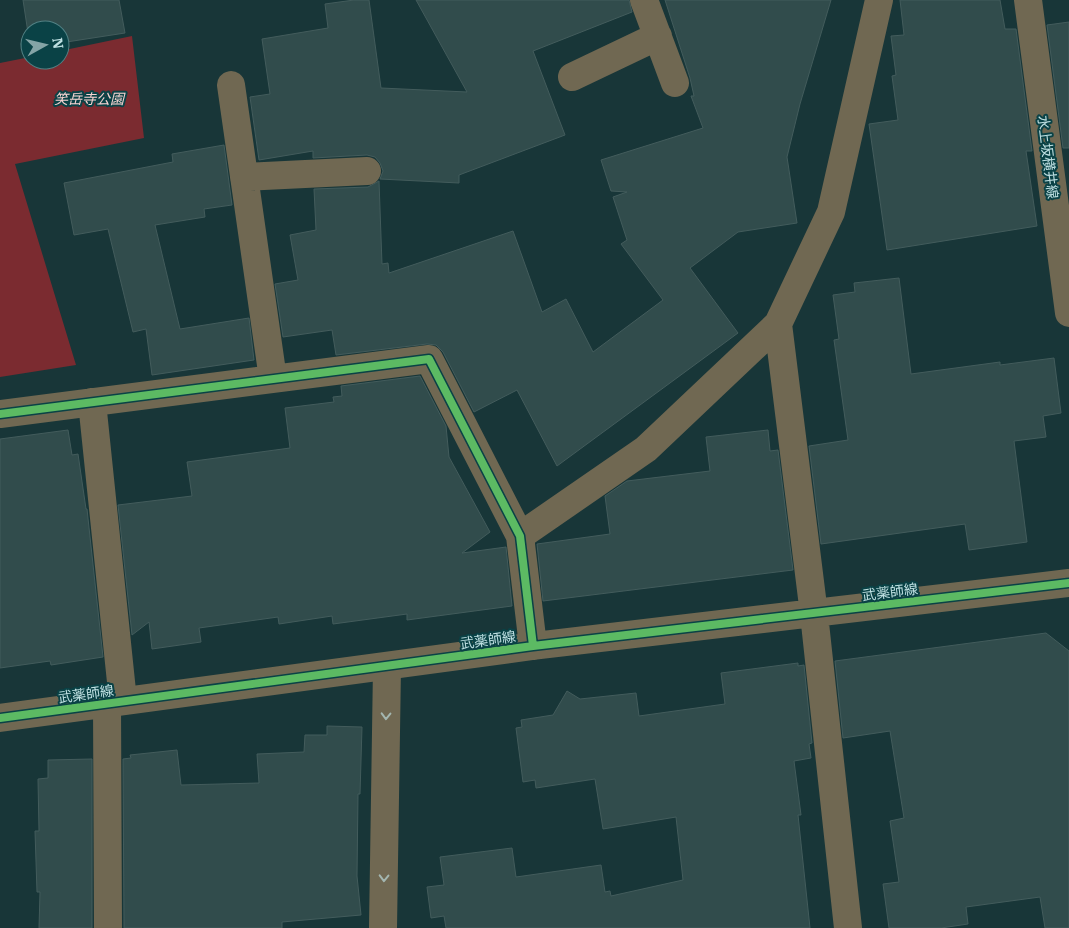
<svg xmlns="http://www.w3.org/2000/svg" width="1069" height="928" font-family="'IBM Plex Serif','Noto Sans JP',serif">
  <rect width="100%" height="100%" fill="#183638"/>
  <path fill="#7b2b30" d="M132,36l12,102 -129,26 61,201 -76,12v-314l30,-6v3h30v-9z"/>
  <path fill="#314c4c" stroke="#435c5c" d="M23,0h96l6,33 -65,10v-13h-30v16z
    M354,0h15l12,88 86,4 -51,-92h213l3,12 -99,39 32,84 -106,40v8l-79,-4 3,-8 -3,-8 -5,-6 -8,-2 -54,3v-7l-54,9 -9,-63 20,-3 -8,-55 66,-11 -3,-24z
    M665,0h166l-31,104 -13,53 10,66 -59,9 -48,36 48,65 -181,133 -40,-76 -43,22 -31,-60 -7,-7 -9,-1 -91,11 -4,-25 -49,7 -8,-53 23,-4 -8,-45 26,-5 -2,-41 54,-2 11,-6 3,83 6,-1 1,10 124,-42 29,81 24,-13 27,53 70,-52 -42,-56 6,-4 -14,-43 14,-5 -16,-1 -10,-31 102,-32 -12,-32h3l-4,-18z
    M900,0h100l5,29h11l16,122h-6l11,75 -150,24 -18,-126 29,-4 -6,-44 4,-1 -5,-39 13,-1z
    M1069,22v126h-6l-16,-123z
    M224,145l8,60 -28,4 1,8 -50,8 25,104 69,-11 5,42 -102,15 -6,-46 -13,3 -25,-103 -34,6 -10,-52 109,-21 -1,-8z
    M899,278l12,96 89,-12v3l54,-7 7,55 -18,3 3,21 -32,4 13,101 -58,8 -4,-26 -144,20 -12,-98 39,-6 -14,-100 5,-1 -6,-44 22,-3 -1,-9z
    M420,376l26,50 3,31 41,75 -28,21 44,-6 6,59 -105,14v-6l-74,10 -1,-8 -53,8 -1,-7 -79,11 2,14 -49,7 -3,-27 -17,13 -14,-130 74,-9 -5,-34 103,-14 -5,-40 49,-6 -1,-5 9,-1 -1,-10z
    M68,430l4,25 6,-1 8,55h1l16,148 -52,8 -1,-4 -50,7v-229z
    M768,430l2,21 8,-1 15,120 -250,31 -6,-57 73,-10 -5,-38 22,-15 83,-10 -4,-34z
    M1046,633l23,18v277h-24l-5,-31 -74,10 2,17 -27,4h-52l-6,-44 16,-2 -9,-61 14,-3 -14,-87 -47,7 -8,-77z
    M798,663v3l6,-1 8,78 -3,1 2,14 -17,3 7,54h-3l12,113h-364l-2,-12 -13,2 -4,-31 17,-2 -4,-28 72,-9 4,29 85,-12 4,27 5,-1 1,5 72,-16 -7,-63 -73,12 -8,-50 -59,9 -1,-8 -12,2 -7,-54 6,-1 -1,-7 32,-5 14,-24 13,8 56,-6 3,23 86,-12 -4,-31z
    M327,726l35,1 -2,67h-2l-1,82 4,39 -79,7v6h-158l-1,-169 8,-1 -1,-3 47,-5 4,35 78,-2 -2,-29 47,-2 1,-17h22z
    M92,759v169h-53l1,-36h-3l-2,-61h4l-1,-52 10,-1v-18z"/>
  <g fill="none" stroke-linecap="round" stroke-linejoin="round">
    <path stroke="#706852" stroke-width="28" d="M644,0l31,83
      M1028,0l41,313
      M572,77l86,-41
      M231,85l42,294
      M244,177l123,-6
      M778,324l36,290 34,314
      M92,402l31,299
      M0,414l429,-55 91,177 13,110
      M520,536l126,-87 132,-125 53,-112 48,-212
      M107,704l1,224
      M0,718l533,-72 536,-63
      M383,928l4,-261"/>
    <g stroke="#0a4246" stroke-width="11">
      <path id="cycleway" d="M0,414l429,-55 91,177 13,110
        M0,718l533,-72 536,-63"/>
    </g>
    <use href="#cycleway" stroke="#5cba63" stroke-width="8"/>
  </g>
  <defs><path id="oneway-chevron" d="M-2-3.5L2.5 0L-2 3.5" fill="none" stroke-width="1.6" stroke-linecap="round" stroke-linejoin="round" transform="scale(1.25)"/></defs>
  <g stroke="#a3b6b0">
    <use href="#oneway-chevron" transform="translate(386 716) rotate(91)"/>
    <use href="#oneway-chevron" transform="translate(384 878) rotate(91)"/>
  </g>
  <g text-anchor="middle" dominant-baseline="central" stroke-width="4" stroke-linejoin="round" paint-order="stroke">
    <g font-size="14" font-style="italic" fill="#f6d3d1" stroke="#0a4246">
      <text x="89" y="99">笑岳寺公園</text>
    </g>
    <g font-size="14" fill="#bfe0e2" stroke="#0a4246">
      <text transform="translate(1048 157) rotate(83)">水上坂横井線</text>
      <text transform="translate(890 592) rotate(-7)">武薬師線</text>
      <text transform="translate(488 640) rotate(-8)">武薬師線</text>
      <text transform="translate(86 694) rotate(-8)">武薬師線</text>
    </g>
  </g>
  <g transform="translate(45 45) rotate(82)"><circle r="24" fill="#0a4246" stroke="#528184"/>
  <path d="M0-4L9 19L0 12L-9 19Z" fill="#85a4a6"/>
  <text y="-8" font-size="14" font-weight="bold" text-anchor="middle" fill="#bfe0e2">N</text>
  </g>
</svg>
